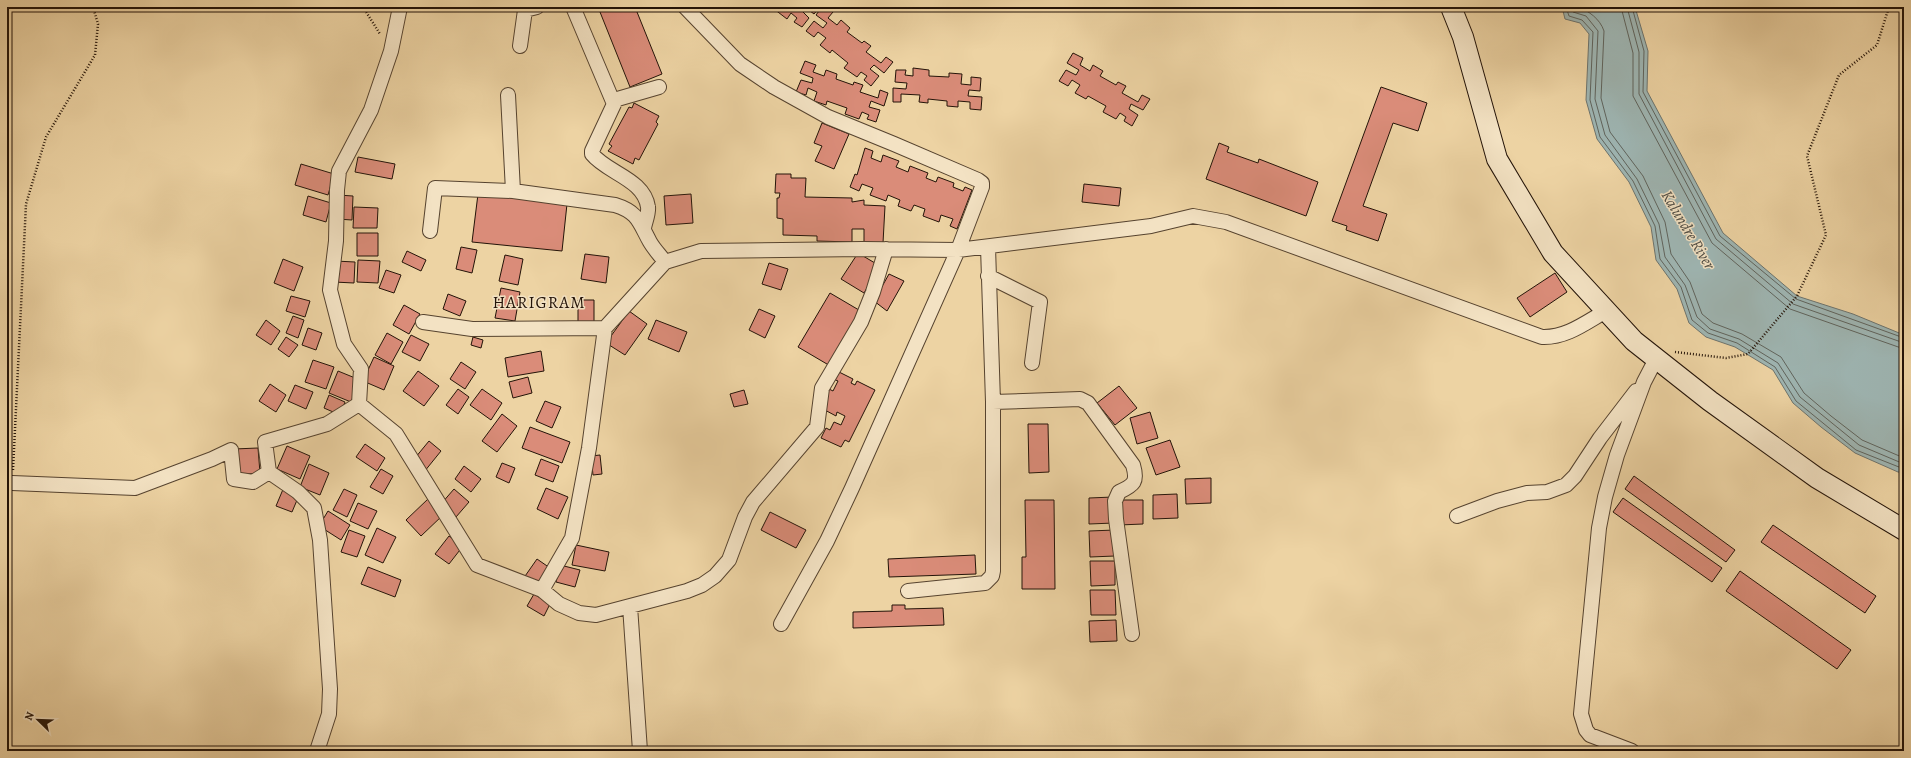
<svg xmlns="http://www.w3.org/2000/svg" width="1911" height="758" font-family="Alegreya,serif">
  <rect width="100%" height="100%" fill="#edd3a3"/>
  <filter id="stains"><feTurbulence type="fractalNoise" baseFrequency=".005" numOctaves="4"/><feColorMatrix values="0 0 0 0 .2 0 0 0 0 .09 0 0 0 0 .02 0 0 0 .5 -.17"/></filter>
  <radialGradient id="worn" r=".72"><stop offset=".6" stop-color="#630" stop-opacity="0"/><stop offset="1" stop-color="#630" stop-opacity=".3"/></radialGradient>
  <path fill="#9eb5b2" stroke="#6d746e" d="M1562,7h73l13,44 -1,40 76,142 74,63 56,18 51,21v138l-6,-1 -43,-19 -34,-26 -28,-24 -20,-33 -38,-23 -29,-10 -17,-14 -12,-34 -21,-29 -5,-33 -22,-45 -32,-43 -11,-39 3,-66 -9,-11 -15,-4z"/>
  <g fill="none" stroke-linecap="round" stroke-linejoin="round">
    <path stroke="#60645d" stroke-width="1" d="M1566,7l3,9 13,4 11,12 -3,68 10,37 33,44 22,45 5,33 21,28 11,33 16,13 29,10 38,24 21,34 60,49 48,19
      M1572,7l1,5 13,4 12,15 -3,68 10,36 32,44 22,45 6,33 20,28 12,32 13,12 29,10 39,24 22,34 59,48 45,19
      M1578,7c11,4 22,12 26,24l-3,67 9,34 33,44 22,46 6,32 19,28 12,32 11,9 29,11 39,23 23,36 27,23 31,24 42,18
      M1621,7l12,46v43l79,147 78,66 114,40
      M1627,7l12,45v42l77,145 77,65 111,39
      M1632,7l12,44 -1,41 77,144 76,63 108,39"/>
  </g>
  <path fill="#da8c79" stroke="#231308" d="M598,7h37l27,67 -32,13z
    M776,7h27l-2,3 8,8 -7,9 -8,-5 3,-4 -6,-5 -4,6 -13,-10z
    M805,7h15l-6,7z
    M822,7h5l6,5 -5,6 9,7 4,-5 9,8 -3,4 15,11 2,-2 7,5 -5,6 15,11 5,-6 7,5 -9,11 -10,-8 -4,4 9,7 -8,10 -7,-6 3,-4 -6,-4 -4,5 -13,-9 4,-5 -16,-13 -2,3 -10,-8 6,-7 -8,-6 -4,5 -8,-6 8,-10 9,7 4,-5 -11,-8z
    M1073,53l10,5 -3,7 10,6 3,-6 10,6 -3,5 16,9 2,-3 8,4 -4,7 16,9 4,-7 8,4 -7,11 -12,-6 -2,5 9,6 -6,11 -8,-5 2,-4 -6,-4 -4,6 -13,-7 3,-6 -18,-10 -2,3 -11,-6 5,-8 -8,-5 -4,6 -9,-5 7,-11 10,5 3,-5 -12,-7z
    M805,61l11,4 -3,7 11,4 2,-6 11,4 -1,5 17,6 1,-3 9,3 -3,7 18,6 2,-8 8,3 -4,13 -13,-5 -2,6 11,3 -4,12 -9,-3 2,-4 -7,-3 -3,7 -14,-5 2,-6 -20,-7 -1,4 -12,-4 3,-9 -9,-4 -2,7 -10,-3 5,-12 11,3 1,-5 -13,-5z
    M913,68l16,2v6l20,1v-4l13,1 -1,10 10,1v-8l10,1 -1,13 -11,-1 -1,6 14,1 -1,13 -11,-1v-7l-12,-1v6l-11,-1v-5l-19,-2v4l-9,-1 1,-7 -19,-1v8h-8v-14l13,1 1,-6 -12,-1 1,-12h10l-1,5 8,1z
    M1381,87l46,16 -9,28 -25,-8 -30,83 24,8 -9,27 -32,-11 1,-4 -15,-5z
    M634,103l25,13 -3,6 2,2 -19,36 -4,-2 -2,6 -25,-13 4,-5 -3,-2 20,-37 3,1z
    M822,123l27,11 -15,35 -19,-8 7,-15 -8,-3z
    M1219,143l10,4 -2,5 31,11 1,-4 59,23 -12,34 -100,-37z
    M865,148l8,3 -2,7 10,4 2,-7 16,6 -3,6 12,5 2,-6 18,7 -2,5 10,4 2,-5 16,6 -1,4 10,4 2,-4 7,3 -15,39 -7,-3 3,-7 -12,-4 -2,7 -16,-6 2,-7 -11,-4 -3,6 -13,-5 2,-6 -12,-5 -2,6 -16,-6 3,-7 -11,-4 -3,7 -9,-4 5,-13 2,1z
    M358,157l37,7 -3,15 -37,-7z
    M301,164l33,10 -6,21 -33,-10z
    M776,174h15v4h15l-1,19 47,1v4l12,-2v5l21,1 -2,37 -19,-1v-13h-12v13l-35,-1v-5l-34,-1v-16l-6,-1v-20h2l1,-5h-5z
    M1084,184l37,4 -2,18 -37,-4z
    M478,194l89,10 -5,47 -90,-9z
    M691,194l2,29 -27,2 -2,-29z
    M338,195l15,1 -1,24 -15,-1z
    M308,196l23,7 -5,19 -23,-7z
    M354,207l24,1 -1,20h-24z
    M357,233h21v23h-21z
    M461,247l16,3 -5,23 -16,-4z
    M407,251l19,9 -5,11 -19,-9z
    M858,253l22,13 -16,27 -23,-14z
    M585,254l24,3 -3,26 -25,-4z
    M505,255l18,4 -5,26 -19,-4z
    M283,259l20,8 -9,24 -20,-8z
    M358,260l22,1 -2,22 -21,-1z
    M335,261l20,1 -1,21 -20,-1z
    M769,263l19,6 -7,21 -19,-6z
    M386,270l15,5 -7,18 -15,-5z
    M1555,273l12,19 -37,25 -13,-19z
    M889,274l15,7 -17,30 -13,-10z
    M501,288l19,4 -5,29 -20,-3z
    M830,293l34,20 -32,54 -34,-20z
    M448,294l18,7 -6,15 -17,-7z
    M291,296l19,5 -5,16 -19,-6z
    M578,300h16v22h-16z
    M404,305l16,9 -11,20 -16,-9z
    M759,309l16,7 -10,22 -16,-8z
    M629,311l18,13 -22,31 -19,-12z
    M293,316l11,4 -6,18 -12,-5z
    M266,320l14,11 -9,14 -15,-10z
    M656,320l31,12 -8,20 -31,-13z
    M308,328l14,5 -6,17 -14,-5z
    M387,333l16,9 -12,22 -16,-9z
    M411,335l18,9 -9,17 -18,-9z
    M286,337l12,8 -9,12 -11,-8z
    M473,337l10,3 -2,8 -10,-3z
    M541,351l3,20 -36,6 -3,-19z
    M374,357l20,9 -10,24 -21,-9z
    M313,360l21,7 -8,22 -21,-7z
    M461,362l15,10 -11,17 -15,-10z
    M835,370l18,9 -2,4 4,2 2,-4 18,9 -26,52 -4,-2 -4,7 -20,-9 5,-10 4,2 4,-8 7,3 4,-9 -8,-4 -1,4 -13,-7 6,-20 4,2 5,-10 -7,-3z
    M338,371l22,9 -9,22 -22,-9z
    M418,371l21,15 -15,20 -21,-15z
    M528,377l4,16 -19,5 -4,-16z
    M270,384l16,11 -10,17 -17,-11z
    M295,385l18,7 -7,17 -18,-8z
    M1119,386l18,22 -22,17 -18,-22z
    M458,389l11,8 -11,17 -12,-9z
    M482,389l20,14 -11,17 -21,-15z
    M744,390l4,14 -14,3 -4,-13z
    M329,395l16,7 -5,13 -16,-7z
    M545,401l16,6 -9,21 -16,-7z
    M1150,412l8,26 -21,6 -7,-26z
    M502,414l15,12 -20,26 -15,-11z
    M1028,424h20l1,48 -20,1z
    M530,427l40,15 -8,21 -40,-15z
    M1170,440l10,27 -24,8 -10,-27z
    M429,441l12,10 -17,21 -9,-14z
    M365,444l20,14 -8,13 -21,-14z
    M287,446l23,10 -10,23 -23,-10z
    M258,448l2,25 -24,2 -2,-26z
    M600,455l2,19 -9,1 -2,-19z
    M541,459l18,7 -6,16 -18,-7z
    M502,463l13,5 -6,15 -13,-6z
    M309,464l20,9 -9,22 -20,-8z
    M464,466l17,13 -10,13 -16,-13z
    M381,469l12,7 -10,18 -13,-7z
    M1634,476l101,74 -9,12 -101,-73z
    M1211,478v25l-25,1 -1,-25z
    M284,487l16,6 -8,19 -16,-6z
    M546,488l22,9 -10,22 -21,-10z
    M344,489l13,6 -10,22 -14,-7z
    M454,489l15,13 -13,15 -15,-13z
    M1177,494l1,24 -25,1v-24z
    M1113,497l1,26 -25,1v-26z
    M1623,498l99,70 -10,14 -99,-70z
    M428,499l15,16 -22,21 -15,-16z
    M1025,500h29l1,89h-33v-32h4z
    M1118,500h25v24l-24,1z
    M358,503l19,8 -9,18 -18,-8z
    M328,511l22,14 -9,15 -22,-14z
    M770,512l36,18 -10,18 -35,-18z
    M1773,525l103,71 -11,17 -104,-71z
    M377,528l19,9 -13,26 -18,-8z
    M349,530l16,6 -8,21 -16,-5z
    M1115,530v26l-25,1 -1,-26z
    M449,536l14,10 -14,18 -14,-10z
    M576,545l33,7 -4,19 -33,-6z
    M975,555l1,19 -87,3 -1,-18z
    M537,559l13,9 -14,18 -13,-7z
    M1090,561h25v24l-24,1z
    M560,565l20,5 -5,17 -19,-5z
    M368,567l33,13 -6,17 -34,-13z
    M1740,571l111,79 -14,19 -111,-78z
    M1090,590h25l1,25h-25z
    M534,594l16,10 -6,12 -17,-10z
    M892,605h13v4l38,-1 1,17 -91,3v-16l39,-1z
    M1116,620l1,21 -27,1 -1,-21z"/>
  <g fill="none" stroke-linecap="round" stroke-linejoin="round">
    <g stroke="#56432f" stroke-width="16">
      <path id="street" d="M573,7l41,97 -22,47v3c15,19 52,25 56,53 1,6 -3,15 -4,21
        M685,7l55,57 34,23 54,30 66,27 84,36 4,3v4l-24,63 -106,238 -25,53 -46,83
        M520,46l5,-36 12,-3
        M508,95l5,96 102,14c23,7 24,17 35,37 4,7 10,13 15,20
        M614,100l45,-13
        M430,231l5,-43 78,3
        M988,276l52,26 -8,61
        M423,322l49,7 133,-1
        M993,402l87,-3 8,4 45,62c5,17 1,20 -14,27l-4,9 1,18 16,115
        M359,404l37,30 81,131 65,25 17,14 20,9 17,2 91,-24 15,-6 13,-9 14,-16 16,-43 8,-15 64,-75 5,-39 39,-66 12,-30 13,-43
        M359,404l2,-35 -17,-25 -14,-54 6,-49 1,-51 2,-19 32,-61 20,-59 9,-44
        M12,483l123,5 77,-29 19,-9 3,29 19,3 16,-10
        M1457,516l40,-15 30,-8 20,-1 19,-7 9,-9 25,-38 36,-47
        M542,590l30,-52 17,-90 16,-120 60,-66 36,-11 162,-2 95,1 193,-24 42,-10 33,6 316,115c24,1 43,-14 64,-26
        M908,591l77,-8 7,-7 1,-5v-169l-5,-155
        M630,606l10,145
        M317,751l12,-37 1,-25 -10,-149 -6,-32 -16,-16 -29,-20 -4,-30 62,-18 32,-20
        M1632,751l-42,-16 -4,-5 -5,-16 18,-186 6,-31 12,-42 27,-73 12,-23"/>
    </g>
    <g stroke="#231308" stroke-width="22">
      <path id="secondary" d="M1451,7l12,30 34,122 56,94 81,88 76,60 107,77 87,52"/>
    </g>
    <path stroke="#231308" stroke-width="2.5" stroke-dasharray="1 2" stroke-linecap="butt" d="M363,7l17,27
      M1675,352l51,6 22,-4 49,-58 29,-61 -19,-79 32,-81 38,-30 12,-38
      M13,470l13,-266 20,-67 49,-82 3,-31 -5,-17"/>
    <use href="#street" stroke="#f3e2c3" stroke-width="14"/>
    <use href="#secondary" stroke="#f3e2c3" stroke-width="20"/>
  </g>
  <g text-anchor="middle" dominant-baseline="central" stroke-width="3" stroke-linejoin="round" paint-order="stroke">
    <g font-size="16" font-style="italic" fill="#4e4c44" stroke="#f3e2c3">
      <text transform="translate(1688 230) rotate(59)">Kalundre River</text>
    </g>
    <g font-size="17" letter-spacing="1" fill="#231308" stroke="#f3e2c3">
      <text x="539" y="302">HARIGRAM</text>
    </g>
  </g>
  <rect width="1911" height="758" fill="none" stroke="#edd3a3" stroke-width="24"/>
  <rect x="8" y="8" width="1895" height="742" fill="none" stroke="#231308" stroke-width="2"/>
  <rect x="12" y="12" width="1887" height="734" fill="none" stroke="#231308"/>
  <g transform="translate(38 720) rotate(293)" stroke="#f3e2c3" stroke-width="3" paint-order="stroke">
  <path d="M0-3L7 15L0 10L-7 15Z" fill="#231308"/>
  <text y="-6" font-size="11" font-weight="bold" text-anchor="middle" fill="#231308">N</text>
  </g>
  <rect width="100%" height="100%" filter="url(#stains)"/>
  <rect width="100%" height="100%" fill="url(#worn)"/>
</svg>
